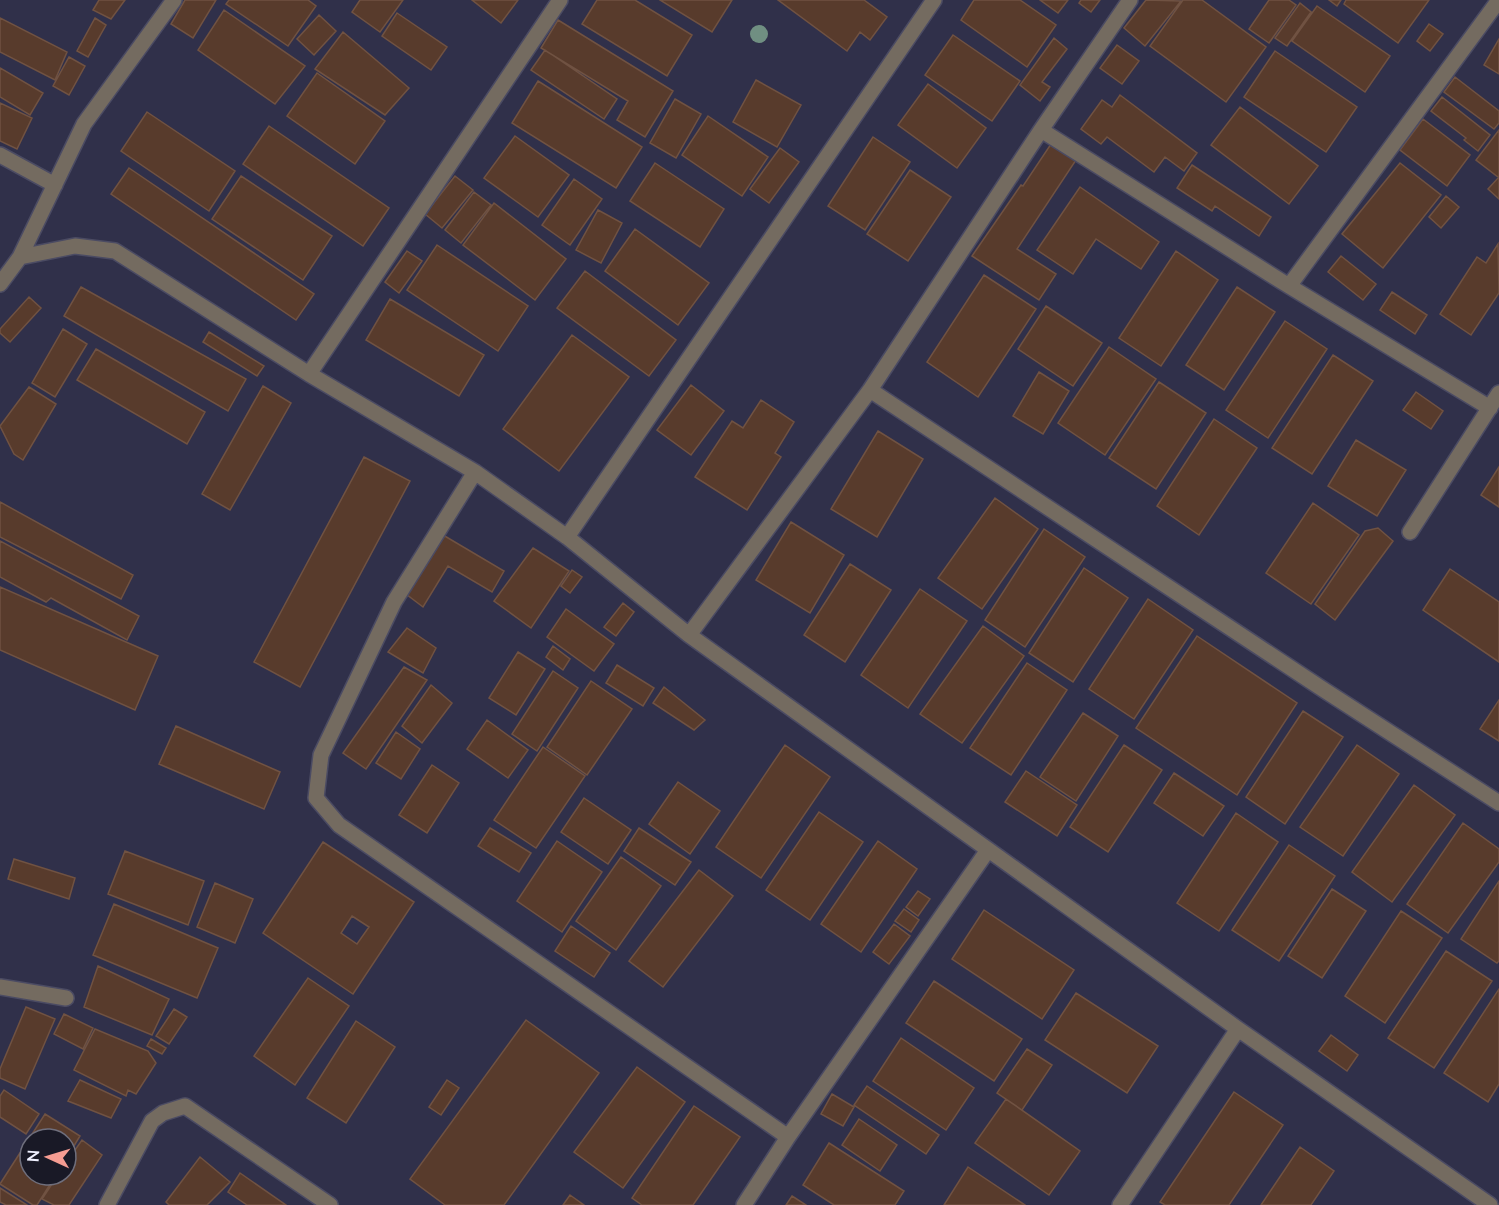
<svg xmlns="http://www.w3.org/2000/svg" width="1499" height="1205" font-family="Lato,sans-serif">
  <rect width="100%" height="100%" fill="#30304a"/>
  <path fill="#583b2c" stroke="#705242" stroke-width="1.5" fill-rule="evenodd" d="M99,0h26l-14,19 -18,-9z
    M185,0h31l-23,38 -22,-14z
    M229,0h79l8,6 -28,40 -62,-42z
    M360,0h43l-23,32 -28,-20z
    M472,0h46l-17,23z
    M597,0h38l57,35 -25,41 -85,-52z
    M660,0h72l-20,32z
    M778,0h86l23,17 -17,23 -10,-8 -13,19z
    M974,0h46l36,25 -29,42 -66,-47z
    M1040,0h28l-10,13z
    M1081,0h19l-9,12 -12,-9z
    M1146,0l35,1 -36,45 -21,-18z
    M1183,0h19l64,47 -40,55 -76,-56z
    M1269,0h20l7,5 -27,38 -20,-14z
    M1329,0h12l-4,6z
    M1346,0h83l-31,43 -54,-39z
    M1300,3l11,9 -24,34 -12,-8z
    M1317,6l73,50 -25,36 -73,-51z
    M224,10l81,56 -30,38 -77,-54z
    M397,13l50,34 -16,23 -49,-34z
    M319,15l17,16 -22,24 -17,-16z
    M0,18l67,34 -12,28 -55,-28z
    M95,18l11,7 -18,32 -11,-6z
    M558,20l115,71 -28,46 -28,-17 11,-19 -87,-53z
    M1429,24l14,10 -13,17 -13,-10z
    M343,32l66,56 -24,27 -70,-46z
    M953,35l67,46 -28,40 -67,-46z
    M1054,38l13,11 -25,33 8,5 -10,14 -20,-16z
    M1499,39v35l-15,-9z
    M1117,45l22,16 -17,23 -22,-16z
    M545,50l72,49 -13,20 -73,-49z
    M1275,51l82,56 -31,45 -82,-55z
    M69,57l16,9 -16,29 -16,-9z
    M0,68l43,25 -13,22 -30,-18z
    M317,73l68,48 -30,43 -68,-48z
    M1455,77l44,34v12l-5,6 -50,-37z
    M756,80l45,25 -24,42 -44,-25z
    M538,81l104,66 -26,41 -104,-65z
    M928,84l58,44 -29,40 -59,-43z
    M1120,95l77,58 -13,18 -19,-14 -11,15 -47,-35 -6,7 -20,-15 21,-29 10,7z
    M1442,97l48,38 -12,16 -14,-11 2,-2 -35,-27z
    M675,99l26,15 -25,44 -26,-15z
    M0,103l32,15 -15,31 -17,-8z
    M1240,107l78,59 -29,38 -78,-59z
    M147,112l88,59 -26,40 -88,-60z
    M708,116l60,41 -26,39 -60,-41z
    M1423,119l47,36 -23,31 -47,-36z
    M269,126l120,82 -26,38 -120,-82z
    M1499,130v46l-1,1 -22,-17z
    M515,136l54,39 -31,42 -54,-39z
    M873,137l37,25 -45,68 -37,-24z
    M1051,144l25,16 -59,89 39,25 -17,26 -67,-44 49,-71 2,1z
    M780,148l19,14 -30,41 -19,-14z
    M655,163l69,46 -24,38 -70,-46z
    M1400,163l41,32 -58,73 -41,-34z
    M1192,165l79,52 -12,19 -44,-30 -3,5 -35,-23z
    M129,168l185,126 -18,26 -185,-126z
    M910,170l41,27 -43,64 -41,-27z
    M241,176l91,60 -29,44 -91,-61z
    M455,176l18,14 -31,38 -17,-14z
    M1499,177v22l-11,-10z
    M574,179l28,20 -32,46 -28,-20z
    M1080,187l79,55 -18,27 -45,-30 -23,35 -36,-24z
    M474,192l17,13 -30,38 -16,-13z
    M1446,196l13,11 -18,21 -12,-11z
    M494,203l72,56 -31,41 -72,-55z
    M598,210l24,13 -21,40 -25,-13z
    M635,229l74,54 -31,42 -73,-54z
    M1498,244l1,49 -28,42 -31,-21 37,-57 9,6z
    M437,245l91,61 -30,45 -91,-61z
    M407,251l15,10 -23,32 -14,-11z
    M1176,251l42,29 -57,86 -42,-28z
    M1341,256l35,28 -13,16 -35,-28z
    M585,271l91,69 -27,36 -92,-68z
    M984,275l52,34 -58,88 -51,-35z
    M81,287l165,92 -18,32 -164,-95z
    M1237,287l38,25 -51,78 -38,-25z
    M1392,292l35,23 -12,19 -35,-24z
    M29,297l12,11 -31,34 -10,-9v-4z
    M390,299l94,56 -25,41 -93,-56z
    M1046,306l56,37 -29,43 -55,-37z
    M1285,321l42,28 -59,89 -42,-28z
    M63,329l24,15 -32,53 -23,-14z
    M209,332l55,34 -7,10 -54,-34z
    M572,335l57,42 -70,94 -56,-42z
    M1109,347l47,32 -51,76 -47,-32z
    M96,349l109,63 -18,32 -110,-64z
    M1333,355l40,26 -61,93 -40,-26z
    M1039,372l30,19 -26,43 -30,-18z
    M1159,382l47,31 -50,76 -47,-31z
    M691,385l33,26 -33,44 -34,-25z
    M263,386l28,17 -61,107 -28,-16z
    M29,387l27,17 -33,56 -9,-6 -14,-28z
    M1416,392l27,19 -12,18 -28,-19z
    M761,400l33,22 -19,31 6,4 -34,53 -52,-33 37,-56 11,7z
    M1214,419l43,29 -58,87 -42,-29z
    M878,431l45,28 -46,78 -46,-28z
    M1356,440l50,30 -29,46 -49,-30z
    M364,457l46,24 -110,206 -46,-25z
    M1499,467v40l-18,-12z
    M995,498l43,31 -56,80 -44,-31z
    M0,502l133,73 -12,24 -121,-62z
    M1313,503l46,32 -48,69 -45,-31z
    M791,522l53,33 -34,58 -54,-33z
    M1378,528l15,13 -58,79 -20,-16 50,-73z
    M1044,529l41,28 -60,90 -40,-27z
    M443,535l61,36 -12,21 -44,-26 -25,41 -17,-13z
    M0,541l139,75 -12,24 -76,-42 -5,4 -46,-25z
    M533,548l36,23 -38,57 -37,-27z
    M850,564l41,26 -46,72 -41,-27z
    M1084,568l44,30 -55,84 -44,-29z
    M1450,569l49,33v60l-76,-52z
    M572,570l10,7 -12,16 -9,-7z
    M0,587l158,69 -23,54 -135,-60z
    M920,589l47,32 -59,87 -47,-33z
    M1148,599l45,31 -59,89 -45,-30z
    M623,603l11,9 -18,24 -12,-9z
    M566,609l48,35 -20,27 -47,-34z
    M983,626l41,30 -62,87 -42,-29z
    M407,628l29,20 -13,25 -35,-21z
    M1197,636l100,67 -60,92 -101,-67z
    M553,646l17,13 -7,11 -17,-13z
    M518,652l27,17 -29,46 -27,-17z
    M1027,663l40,27 -56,85 -41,-27z
    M617,665l37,23 -11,18 -37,-23z
    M404,667l23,13 -61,89 -23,-16z
    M553,671l25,17 -41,63 -25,-17z
    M591,681l41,28 -45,66 -40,-28z
    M431,685l21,18 -30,40 -20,-17z
    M664,687l41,33 -11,10 -41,-27z
    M1499,700v41l-19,-12z
    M1303,711l40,26 -58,87 -39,-27z
    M1083,713l35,23 -42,65 -36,-24z
    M487,720l41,30 -20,28 -41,-29z
    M176,726l104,46 -16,37 -105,-45z
    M396,732l24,17 -19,30 -25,-16z
    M785,745l45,32 -69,101 -45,-31z
    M1124,745l38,25 -54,82 -38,-25z
    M1357,745l42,29 -56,82 -43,-29z
    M543,747l42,29 -49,72 -42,-28z
    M432,765l27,18 -32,50 -28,-18z
    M1026,771l51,34 -20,31 -52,-34z
    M1174,773l50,33 -21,30 -49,-33z
    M678,782l42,29 -30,43 -41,-30z
    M1414,785l41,30 -63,87 -40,-30z
    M584,798l47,32 -23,34 -47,-32z
    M819,812l44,30 -53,78 -44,-30z
    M1236,813l42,29 -59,89 -42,-28z
    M1463,823l36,26v13l-51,71 -41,-29z
    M490,828l41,25 -12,19 -41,-26z
    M639,828l52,34 -16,23 -51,-34z
    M557,841l45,31 -40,60 -45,-31z
    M878,841l39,28 -56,83 -40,-28z
    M323,842l91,60 -61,92 -90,-61zM352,916l17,11 -12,17 -16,-11z
    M1289,845l46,31 -56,85 -47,-31z
    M125,851l79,30 -16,44 -80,-31z
    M621,857l40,29 -45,64 -40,-29z
    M14,859l61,19 -6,21 -61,-20z
    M699,870l34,26 -70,91 -34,-26z
    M1499,881v80l-2,2 -36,-24z
    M215,883l38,16 -18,44 -38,-16z
    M1332,889l34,22 -44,67 -34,-22z
    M918,891l12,8 -12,17 -12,-9z
    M114,904l104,44 -21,50 -104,-43z
    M904,909l15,11 -8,12 -16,-11z
    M984,910l90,60 -32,49 -90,-60z
    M1401,911l41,27 -57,85 -40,-27z
    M894,924l16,12 -21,28 -16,-12z
    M571,926l39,27 -16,24 -39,-26z
    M1446,951l46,30 -58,87 -46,-30z
    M98,966l71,33 -17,36 -68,-28z
    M308,978l41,28 -54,79 -41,-29z
    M934,981l88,58 -28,42 -88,-58z
    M1499,989v95l-11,18 -44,-29z
    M1076,993l82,53 -31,47 -82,-53z
    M26,1007l29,12 -30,70 -25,-11v-9z
    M174,1009l13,8 -18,27 -13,-8z
    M64,1014l29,14 -10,21 -29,-15z
    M526,1020l73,53 -95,132h-59l-35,-26z
    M356,1021l39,26 -49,76 -39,-25z
    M95,1029l53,22 8,12 -20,31 -8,-4 -2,6 -52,-26z
    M1331,1035l27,20 -11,16 -28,-20z
    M901,1038l73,50 -28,42 -73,-49z
    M151,1039l15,9 -4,6 -15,-8z
    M1027,1049l25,16 -30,45 -25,-17z
    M637,1067l48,35 -62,86 -49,-36z
    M80,1080l41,19 -10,19 -43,-17z
    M447,1080l12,8 -18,27 -12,-8z
    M867,1086l72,49 -13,19 -72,-49z
    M4,1090l35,24 -13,20 -26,-17v-21z
    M1234,1092l49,33 -54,80h-64l-5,-3z
    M832,1094l22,13 -11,19 -22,-12z
    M1006,1099l74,52 -31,44 -74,-52z
    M694,1106l46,31 -47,68h-51l-10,-7z
    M45,1114l35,22 -14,23v-20h-36v36h26l-19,30h-4l-33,-21z
    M859,1119l38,26 -17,26 -38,-26z
    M82,1140l20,15 -33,50h-15l-12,-6 16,-24h8v-12z
    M829,1143l75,48 -9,14h-61l-31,-20z
    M1300,1147l34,24 -23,34h-50z
    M200,1157l30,25 -23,23h-38l-3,-3z
    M968,1167l57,38h-81z
    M240,1173l46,32h-39l-19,-13z
    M0,1188l27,17h-21l-6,-3z
    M570,1195l14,10h-21z
    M792,1196l14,9h-20z"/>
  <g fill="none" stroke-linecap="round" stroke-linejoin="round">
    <g stroke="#4b4b63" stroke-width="18">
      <path id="minor" d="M1041,130l248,156 201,122
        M0,155l55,30
        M20,257l55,-11 40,5 194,123 166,98 92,65 122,98 549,394 252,176
        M0,284l20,-27 64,-133 90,-124
        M1289,286l210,-286
        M309,374l251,-374
        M870,390l451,298 178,115
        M475,472l-81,130 -73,153 -5,43 23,27 449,312
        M1410,532l89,-139
        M567,537l367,-537
        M689,635l181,-245 171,-260 89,-130
        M0,987l66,11
        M107,1205l45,-84 11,-8 22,-7 145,99
        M744,1205l44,-68 200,-287
        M1120,1205l118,-176"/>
    </g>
    <use href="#minor" stroke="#746b60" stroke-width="15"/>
  </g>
  <circle fill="#708f82" cx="759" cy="34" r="9"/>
  <g transform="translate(48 1157) rotate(274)"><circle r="28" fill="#191926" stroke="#6f6f7d" stroke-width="1.5"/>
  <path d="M0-4.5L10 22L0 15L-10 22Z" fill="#f59c92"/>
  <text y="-9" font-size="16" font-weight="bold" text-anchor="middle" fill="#f0f1ff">N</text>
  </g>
</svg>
